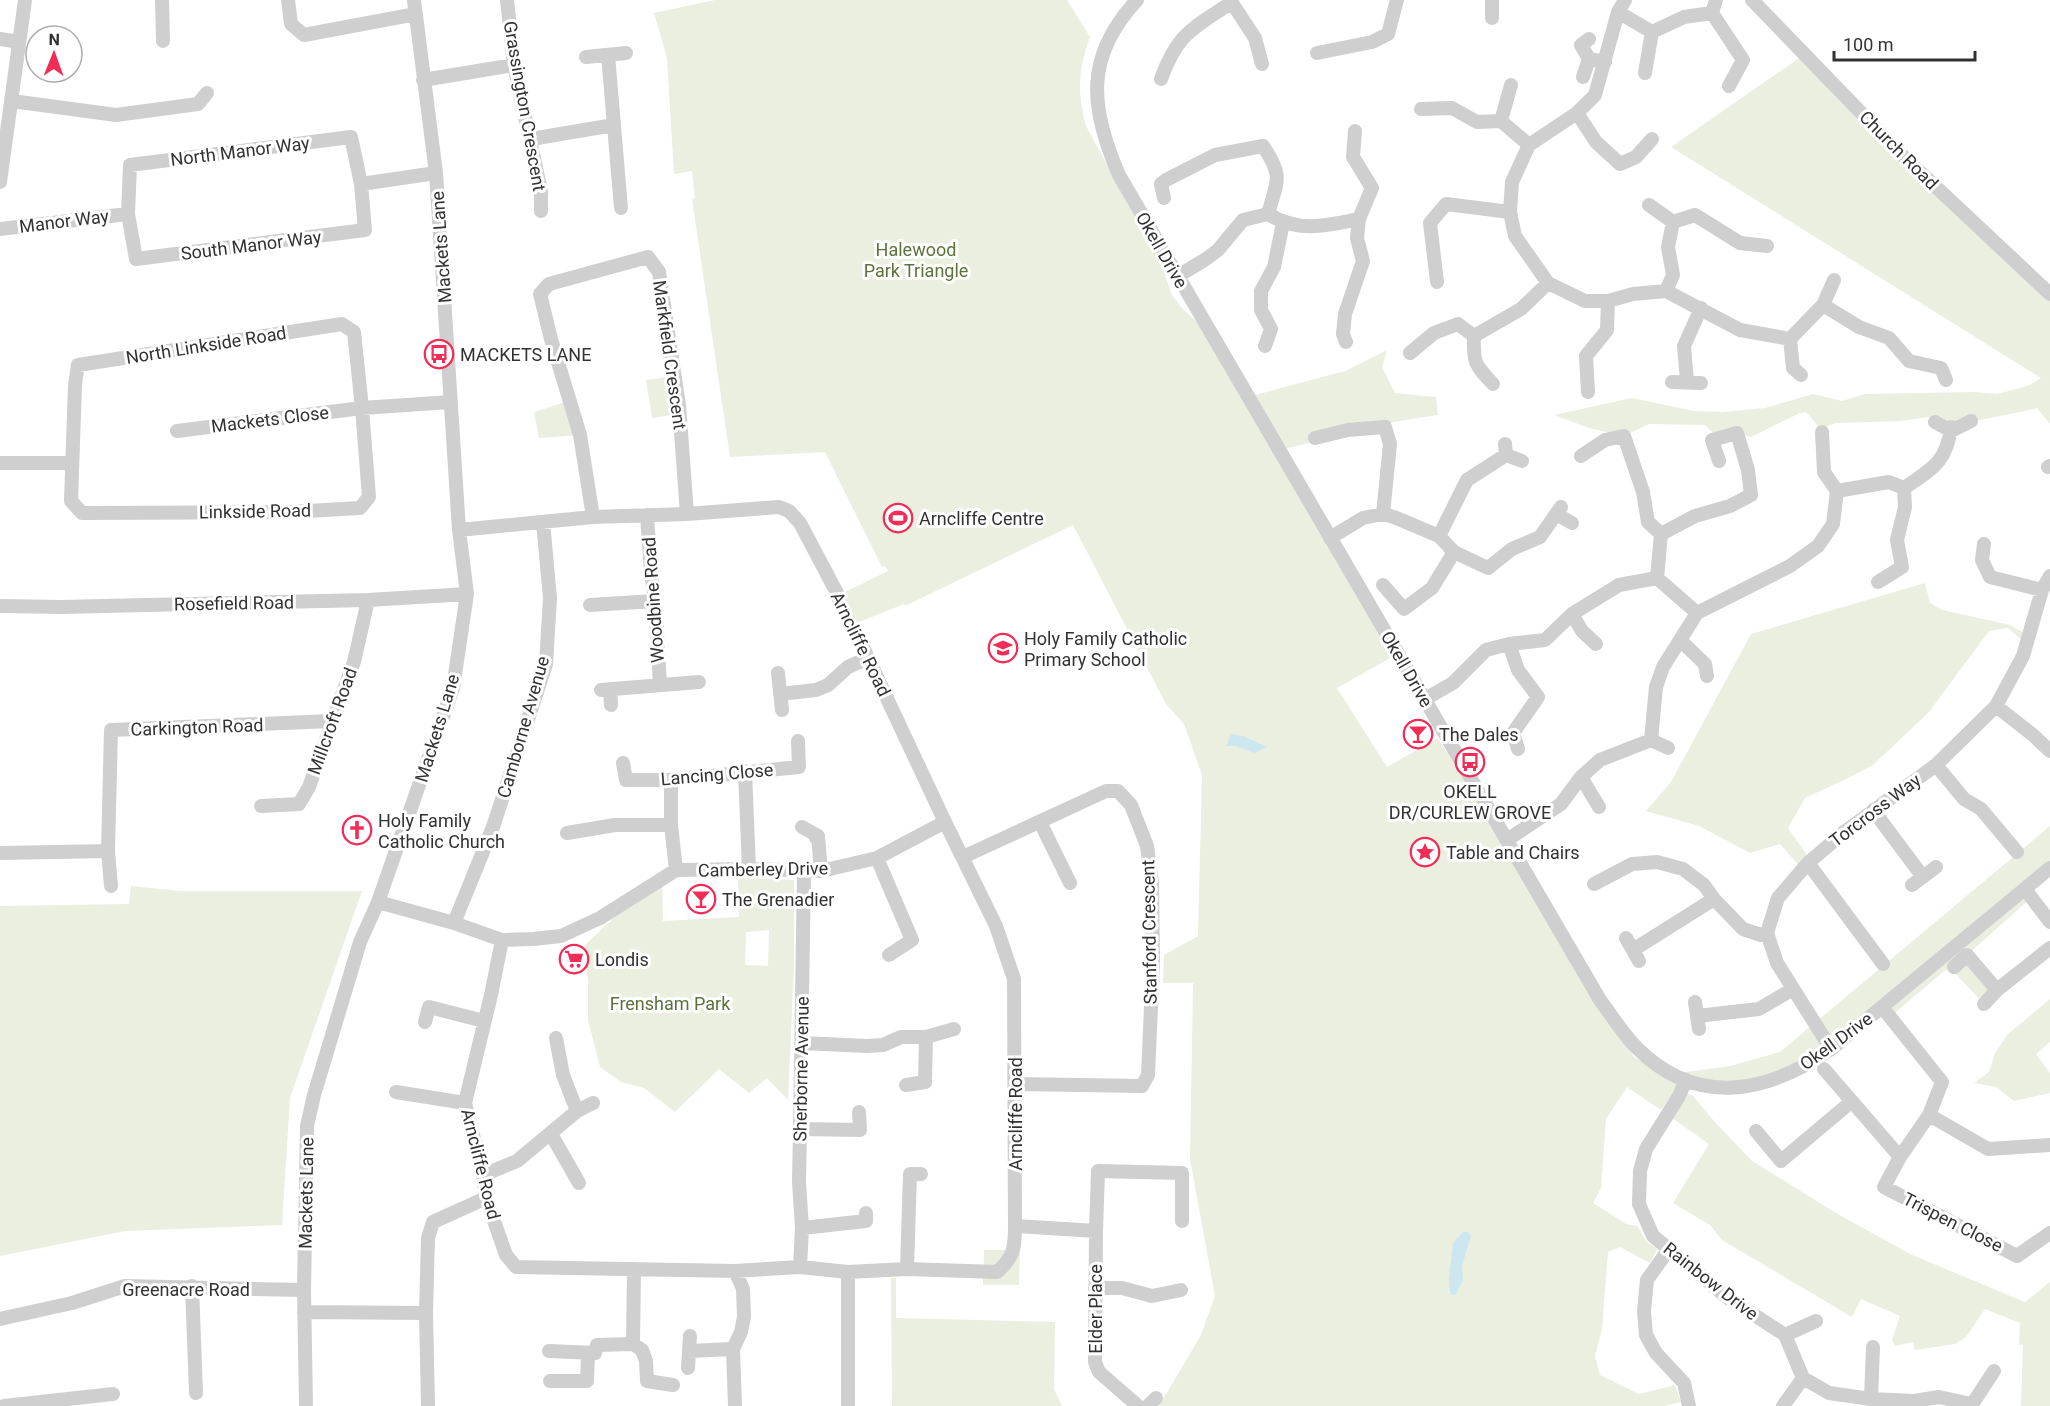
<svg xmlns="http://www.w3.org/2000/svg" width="2050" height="1406" font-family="Roboto,sans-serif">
  <rect width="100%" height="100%" fill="#fff"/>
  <path fill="#eaefe0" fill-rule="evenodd" d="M715,0h352l23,37c-12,33 -13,54 -4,89l74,135 12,34 9,12 17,16 194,334 -55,31 50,79 51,-29 196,319 39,23 8,2 -20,28 -34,-23 -21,32 -5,69 -8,15 33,21 11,2 10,16 10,7 -7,14 -30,-16 -12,5 -6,77 -7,27 5,19 39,19 36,-9 6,17 -17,4h-505l42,-71 14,-39 -25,-137 3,-176h-30l1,-28 34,-19 4,-161 -18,-51 -18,-20 -93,-179 -168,81 -1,-2 -47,19 -14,-30 45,-22 -3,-5 -3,1 -57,-115 -95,5 -38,-258 3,-1 -3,-27 -18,3 -7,-116 -13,-45z
    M1802,56l248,231v137l-13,-16c-28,7 -58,11 -86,19l-23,-10 -27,4 -65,2 -16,5 -14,-16 -6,1 -49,24 -14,-4 -19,5 -13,-13 -56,-1 -25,12 -35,-8 -35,-13 78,-17 62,13 29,1 42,-4 48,-14 29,7 23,-7 109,-2 24,2 32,-9 11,-7 -370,-231z
    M1387,350l-5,17 13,26 41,4 2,18 -39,6 -119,29 -32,-53 97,-26z
    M674,376l6,38 -28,4 -6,-38z
    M569,401l11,34 -41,3 -5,-26z
    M1925,583l5,20 12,7 68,15 17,10 -1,9 -18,-16 -19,3 -60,81 -56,53 -27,14 -41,19 -17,30 23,33 -10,7 -21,-24 -30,9 -51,-27 -53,-15 25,-29 80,-148z
    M2050,826v42l-25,21 6,9 -64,57 30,35 -13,14 -35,-37 -59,50 -8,-10 -99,70 -52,11 -59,-14 58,-8 50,-14z
    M738,878l56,2v87l-6,133 -21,-22 -18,15 -30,-24 -44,43 -31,-24 -23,-6 -21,-15 -12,-47v-40l-5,-33 43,-41 36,-21 1,36 76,-4zM769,930l-1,36 -23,-1 1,-33z
    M131,886l49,5h182l-72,207 -8,127 -157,6 -125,25v-350l129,-2z
    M2050,999v43l-14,12 14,19v20l-36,8 -18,-14 -22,-4 15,-11 6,-19 12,-18z
    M1686,1093l7,3 21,25 38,40 84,52 74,41 115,48 25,-20v124h-29l2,-61h-4l1,-22 -35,-14 -19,28 -11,7 -40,6 -2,-8 -18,4 -3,-6 8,-24 -39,-17 -9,18 -130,-77 -12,-15 -37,-22 36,-59 -37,-26z
    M1020,1247l-1,38h-36l1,-35h29z
    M891,1278h5v40l159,4 -1,67 8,17h-170z"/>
  <path fill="#cce7f0" d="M1231,734l12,2 24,11 -13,6 -18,-7h-10z
    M1463,1232h5l3,4 -9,30 1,14 -7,14 -3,1 -3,-1 -1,-16 4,-35z"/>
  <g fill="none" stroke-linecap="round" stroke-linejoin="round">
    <path stroke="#cfcfcf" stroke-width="14" d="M162,0l1,41
      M288,0l3,24 13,11 112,-21
      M507,0l7,65 27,126v20
      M1137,0c-53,57 -47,108 -18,175l481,825c12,16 23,34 37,48 60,60 131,45 194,1l219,-181
      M1230,0l25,38 7,26
      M1625,0l-7,12 -23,83 -18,18 -48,32 -17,37 -2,30 5,24 33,47 37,18h23l25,-7 33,-3 74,39 50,9
      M1752,0l150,155 148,139
      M1618,12l34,20 32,-15 28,-4 4,-13
      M1712,13l31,47 -14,26
      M1492,18v-18
      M0,39l19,3
      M1589,39l-8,6 8,14 16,3
      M1317,53l55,-11 16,-8 9,-34
      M608,55l13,153
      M586,57l40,-4
      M1645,73l7,-41
      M1583,77l6,-18
      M1161,79c17,-47 32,-50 71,-77
      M423,80l91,-15
      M12,101l104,14 82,-11 9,-11
      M1421,109l31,-1 25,14 24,-1 28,24
      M1577,113l19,29 24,22 16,-7 16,-18
      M1501,121l10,-36
      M351,137l10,47 4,46 -229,29 -8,-45 2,-49z
      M531,139l83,-14
      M0,182l25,-182
      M361,184l75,-11
      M1164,198l-3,-14 5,-4 49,-25 48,-9c21,31 14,35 5,68
      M1649,205l24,17 -5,25 5,28 -7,16
      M1673,222l22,-7 45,28 27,3
      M0,229l128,-15
      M1178,276l28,-17 12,-9 25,-30 25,-6c31,19 58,12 91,5
      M1437,282l-7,-59 16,-19 64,8
      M1823,305l36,22 30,11 20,23 32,7 5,12
      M1790,339l33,-34 11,-25
      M1790,339l3,29 8,7
      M1346,342l-3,-8 2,-20 18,-53 -6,-23 2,-19 13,-31 -19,-31 2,-26
      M1265,346l6,-17 -10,-19v-19l13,-24 9,-44
      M1410,353l24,-20 24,-9 16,12
      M1687,381l-3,-35 17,-38
      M1672,382l29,1
      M1493,384c-18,-19 -20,-21 -19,-48l47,-27 27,-26
      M1588,392l-2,-36 21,-26 1,-29
      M1935,422l16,9 20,-10
      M177,431l185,-23 -8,-76 -12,-8 -264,41 -3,20 -4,116 11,12 208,-1 70,-4 9,-11 -7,-89 89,-6
      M1315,438l33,-8 37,-3 5,17 -7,70
      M1506,455l16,6
      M1581,456l24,-16 19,-4 19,56 5,30 13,12
      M0,463h71
      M2048,467l2,-1
      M1837,491l52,-9 15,6c28,-19 43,-26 47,-61
      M1556,514l16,9
      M647,515l4,58 4,28 5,84
      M593,517l-13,-82 -29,-96 -11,-45 9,-10 99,-27 11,15 20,133 8,109
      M459,530l134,-13 94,-3 92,-7 10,4 11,12 37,70 5,17 19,33 84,179 51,104 18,53 1,247c0,22 -1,31 -18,46l-90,-3 -59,3 -48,-5 -65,4 -219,-4 -10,-12 -20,-57 -3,-23 -18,-72 26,-108 11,-55
      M1439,536l28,-56 39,-25 -1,-11
      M1330,538l33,-20 20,-4 11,3 45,19 15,16 34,16 24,-19 28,-12 21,-30
      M1984,544l-2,16 8,17 52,13
      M1657,578l4,-44 34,-18 35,-10 21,-11 -3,-25 -11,-37 -25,7 7,21
      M1878,582l24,-15 -5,-27 8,-33 -1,-19
      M1383,585l21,24 28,-21 22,-36
      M590,605l65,-4
      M0,606l61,1 307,-7 99,-6
      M1572,614l10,17 14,13
      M1681,641l24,23 2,12
      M1509,644l9,26 20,27 -25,36 5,16
      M778,673l4,37
      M610,689l1,16
      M601,690l98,-8
      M780,694l36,-4 12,-5 20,-18 20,-9
      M1425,699l28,-16 33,-33 23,-6 36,-4 27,-26 47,-29 38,-7 40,35
      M1996,706l37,29 17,16
      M1651,740l17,8
      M623,763l3,17h45l128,-13 -1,-26
      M1936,765l28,34 17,10 36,43
      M745,771l4,98
      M1581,777l18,30
      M671,780v45l5,45
      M261,806l38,-2 10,-17 45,-125 14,-62
      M1873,810l50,67
      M1040,822l30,61
      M802,827l16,9
      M567,833l48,-8h56
      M816,838l2,-2 3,35
      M1507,840l54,-36 20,-27 19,-17 51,-20 5,-53 7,-20 34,-54 93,-47 28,-20 15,-22 4,-33 -13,-19 -2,-40
      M108,851l3,35
      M0,853l108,-2 3,-121 220,-9
      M963,857l143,-66h12l13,14 16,41 5,36 1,79 -5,114 -6,11 -126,-2
      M877,858l35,82 -23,15
      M1808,863l75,101
      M1594,884l38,-20 25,-2 26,7 21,16 10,14 29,30 18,6 6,-2
      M1912,885l24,-18
      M2025,889l25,33
      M378,902l76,21 48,17 31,-1 28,-3 39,-18 76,-48 73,-1 72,2 56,-13 68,-36
      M454,923l39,-96 53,-163 4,-66 -7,-76
      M1626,938l13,23
      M1633,950l81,-51
      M1954,967l13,-12 30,35 53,-42
      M1695,1002l4,27
      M1984,1004l13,-14
      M1882,1007l60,75 -13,33 -29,42 -16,30 133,69 33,-23
      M1697,1016l62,-7 34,-20
      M425,1022l4,-15 55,14
      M926,1037l28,-8
      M802,1043l65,3 16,-1 18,-8h25l-1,45 -19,3
      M1831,1049l-54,-86 -10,-30 11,-35 30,-35 35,-30 93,-68 60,-59 27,-50 19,-66 8,-14
      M1824,1069l76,88
      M1686,1080l-7,16 -33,53 -6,22 -1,33 14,32 75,62 57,37 18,43 26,15 42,6 43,2 25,-4 32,7
      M396,1092l69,11
      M577,1111l16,-8
      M1929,1115l59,34 62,-4
      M800,1129l60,1 -1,-18
      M1756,1131l25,30 70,-59
      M551,1134l28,49
      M483,1175l34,-14 60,-50 -14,-36 -7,-37
      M1015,1226l81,5 2,-60 84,2v48
      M802,1228l64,-7v-8
      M1096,1231l-1,131 4,10 39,34
      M1669,1249l-22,31 -3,31 2,24 10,18 28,30 5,23
      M800,1267l2,-39 -3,-46 1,-53 4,-258
      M907,1269l3,-95h11
      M848,1272v134
      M192,1286l4,107
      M1095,1288h27l30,8 29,-6
      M304,1312l122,1
      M0,1319l72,-16 53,-17 179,4
      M1785,1335l31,-14
      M633,1344l9,6 4,11 1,20 26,4
      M549,1351l46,2 2,-8 36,-1 1,-75
      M689,1351l44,-2
      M688,1368l2,-32
      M550,1381h37l1,-28
      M1871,1399l2,-52
      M4,1406l109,-12
      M306,1406l-2,-116 3,-164 7,-31 46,-153 18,-40 75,-214 14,-94 -8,-64 -23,-357 -22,-173
      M428,1406l-2,-93 2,-75 5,-16 53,-24
      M735,1406l-2,-57 8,-17 3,-15 -1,-28 -8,-18
      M1148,1406l8,-8
      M1783,1406l20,-28
      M1971,1406l23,-35"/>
  </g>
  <defs>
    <g id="bus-ring" transform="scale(1.5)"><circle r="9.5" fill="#fff" stroke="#f12c57" stroke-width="1.5"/><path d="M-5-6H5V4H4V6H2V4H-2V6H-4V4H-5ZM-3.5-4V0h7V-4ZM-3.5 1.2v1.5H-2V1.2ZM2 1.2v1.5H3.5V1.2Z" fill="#f12c57"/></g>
    <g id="stadium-ring" transform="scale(1.5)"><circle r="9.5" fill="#fff" stroke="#f12c57" stroke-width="1.5"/><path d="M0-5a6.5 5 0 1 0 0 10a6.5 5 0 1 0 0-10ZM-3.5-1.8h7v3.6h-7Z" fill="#f12c57"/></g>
    <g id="school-ring" transform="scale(1.5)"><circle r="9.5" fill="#fff" stroke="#f12c57" stroke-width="1.5"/><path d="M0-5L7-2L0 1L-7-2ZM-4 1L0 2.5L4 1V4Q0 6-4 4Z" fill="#f12c57"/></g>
    <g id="bar-ring" transform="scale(1.5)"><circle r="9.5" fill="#fff" stroke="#f12c57" stroke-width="1.5"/><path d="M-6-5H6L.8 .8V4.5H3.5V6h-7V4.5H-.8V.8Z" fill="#f12c57"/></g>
    <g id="church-ring" transform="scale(1.5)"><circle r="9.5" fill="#fff" stroke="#f12c57" stroke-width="1.5"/><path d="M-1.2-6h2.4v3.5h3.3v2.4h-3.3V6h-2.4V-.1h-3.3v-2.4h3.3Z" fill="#f12c57"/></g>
    <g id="sight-ring" transform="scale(1.5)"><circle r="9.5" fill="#fff" stroke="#f12c57" stroke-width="1.5"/><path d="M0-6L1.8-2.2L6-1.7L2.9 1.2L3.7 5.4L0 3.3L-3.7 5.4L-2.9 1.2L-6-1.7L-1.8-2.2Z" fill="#f12c57"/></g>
    <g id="supermarket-ring" transform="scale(1.5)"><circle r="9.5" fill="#fff" stroke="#f12c57" stroke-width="1.5"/><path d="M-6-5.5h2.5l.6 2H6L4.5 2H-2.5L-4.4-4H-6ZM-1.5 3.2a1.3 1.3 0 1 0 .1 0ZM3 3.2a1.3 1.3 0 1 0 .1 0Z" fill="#f12c57"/></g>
  </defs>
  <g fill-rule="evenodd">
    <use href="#bus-ring" x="439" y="354"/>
    <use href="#stadium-ring" x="898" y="518"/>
    <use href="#school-ring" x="1003" y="648"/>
    <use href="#bar-ring" x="1418" y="734"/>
    <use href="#bus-ring" x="1470" y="762"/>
    <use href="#church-ring" x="357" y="830"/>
    <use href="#sight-ring" x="1425" y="852"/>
    <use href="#bar-ring" x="701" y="899"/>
    <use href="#supermarket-ring" x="574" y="959"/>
  </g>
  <g text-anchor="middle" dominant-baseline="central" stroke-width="6" stroke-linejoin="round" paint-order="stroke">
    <g font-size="18" fill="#323232" stroke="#fff">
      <text transform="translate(525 106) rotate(80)">Grassington Crescent</text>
      <text transform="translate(1899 150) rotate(45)">Church Road</text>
      <text transform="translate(240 151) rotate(-7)">North Manor Way</text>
      <text transform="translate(64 221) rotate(-7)">Manor Way</text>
      <text transform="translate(251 245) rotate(-7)">South Manor Way</text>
      <text transform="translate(441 247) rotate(-94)">Mackets Lane</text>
      <text transform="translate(1162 250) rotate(60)">Okell Drive</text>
      <text transform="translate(206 345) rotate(-9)">North Linkside Road</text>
      <text transform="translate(670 355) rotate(82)">Markfield Crescent</text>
      <text transform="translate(270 419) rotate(-7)">Mackets Close</text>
      <text transform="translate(255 511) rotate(-1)">Linkside Road</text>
      <text transform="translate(653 600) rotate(-94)">Woodbine Road</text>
      <text transform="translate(234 603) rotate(-1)">Rosefield Road</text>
      <text transform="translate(861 644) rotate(64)">Arncliffe Road</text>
      <text transform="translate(1407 669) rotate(60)">Okell Drive</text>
      <text transform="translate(332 721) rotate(-70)">Millcroft Road</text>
      <text transform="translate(197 727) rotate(-2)">Carkington Road</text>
      <text transform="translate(523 727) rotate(-74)">Camborne Avenue</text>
      <text transform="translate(437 728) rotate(-73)">Mackets Lane</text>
      <text transform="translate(717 774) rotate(-5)">Lancing Close</text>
      <text transform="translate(1875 810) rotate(-37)">Torcross Way</text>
      <text transform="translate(763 869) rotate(-1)">Camberley Drive</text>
      <text transform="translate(1149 932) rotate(-91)">Stanford Crescent</text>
      <text transform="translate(1836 1041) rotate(-36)">Okell Drive</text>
      <text transform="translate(801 1069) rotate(-89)">Sherborne Avenue</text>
      <text transform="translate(1015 1114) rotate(-90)">Arncliffe Road</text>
      <text transform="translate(481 1164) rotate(76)">Arncliffe Road</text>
      <text transform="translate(306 1193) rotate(-89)">Mackets Lane</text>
      <text transform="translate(1953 1222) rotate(27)">Trispen Close</text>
      <text transform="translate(1711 1281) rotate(38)">Rainbow Drive</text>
      <text x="186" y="1289">Greenacre Road</text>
      <text transform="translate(1095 1309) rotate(-90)">Elder Place</text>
    </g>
    <g font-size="18" fill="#5d723b" stroke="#fff">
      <text x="916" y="249">Halewood<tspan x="916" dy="21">Park Triangle</tspan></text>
      <text x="670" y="1003">Frensham Park</text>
    </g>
    <g font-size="18" fill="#323232" stroke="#fff" text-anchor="start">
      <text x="460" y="354">MACKETS LANE</text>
      <text x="919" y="518">Arncliffe Centre</text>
      <text x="1024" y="638">Holy Family Catholic<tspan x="1024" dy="21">Primary School</tspan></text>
      <text x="1439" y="734">The Dales</text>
      <text x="1470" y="791" text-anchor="middle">OKELL<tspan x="1470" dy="21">DR/CURLEW GROVE</tspan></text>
      <text x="378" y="820">Holy Family<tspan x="378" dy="21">Catholic Church</tspan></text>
      <text x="1446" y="852">Table and Chairs</text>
      <text x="722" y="899">The Grenadier</text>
      <text x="595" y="959">Londis</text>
    </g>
  </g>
  <g transform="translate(54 54) rotate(1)"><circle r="28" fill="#ffffff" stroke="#adadad" stroke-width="1.5"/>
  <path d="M0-4.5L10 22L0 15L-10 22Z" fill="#f12c57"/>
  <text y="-9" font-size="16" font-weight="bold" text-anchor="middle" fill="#323232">N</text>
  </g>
  <path d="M1834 51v9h141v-9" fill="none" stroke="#323232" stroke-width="3"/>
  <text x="1843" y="51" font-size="18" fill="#323232" stroke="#ffffff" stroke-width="4.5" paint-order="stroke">100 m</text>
</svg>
